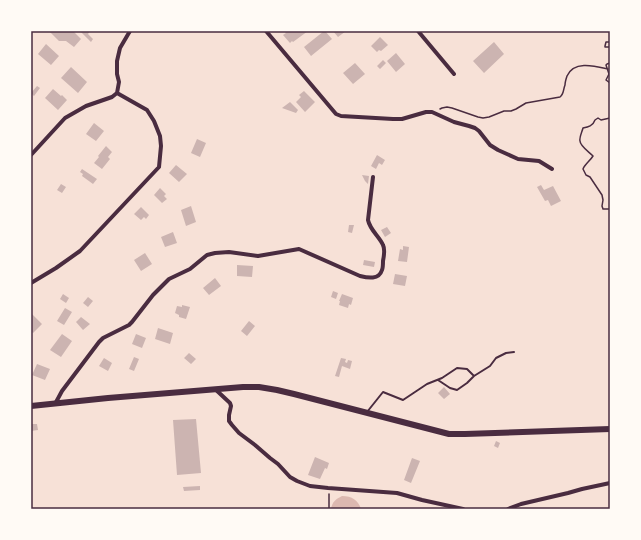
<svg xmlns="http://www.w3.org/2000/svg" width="641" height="540" font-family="'Sofia Sans Condensed',sans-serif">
  <rect width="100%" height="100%" fill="#f7e1d7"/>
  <path fill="#dcb8b0" d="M342,496c10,0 16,4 19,13h-30c1,-7 5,-10 11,-13z"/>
  <path fill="#ccb4b1" d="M49,31h24l8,8 -7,8 -8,-6h-7z
    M80,31h10l-2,3 5,5 -2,3z
    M284,31h24l-15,11 -1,-1 -2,2 -7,-8 3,-2z
    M324,31h1l7,8 -21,17 -7,-9z
    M333,31h13l-8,6z
    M380,37l8,8 -7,6 -2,-1 -2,2 -6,-6z
    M494,42l10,12 -20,19 -11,-12z
    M46,44l13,12 -8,9 -13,-11z
    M396,53l9,11 -9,8 -9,-11z
    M383,60l3,3 -6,6 -3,-3z
    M355,63l10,11 -12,10 -10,-11z
    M71,67l16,15 -9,11 -17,-15z
    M37,86l3,2 -6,8 -3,-3z
    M53,89l8,7 1,-1 5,5 -9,10 -13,-12z
    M304,91l11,11 -10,10 -9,-10 5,-5 -2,-2z
    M290,102l8,8 -2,3 -14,-5z
    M94,123l10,8 -8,10 -10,-7z
    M197,139l9,4 -6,14 -9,-4z
    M106,146l6,6 -4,5 2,2 -8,10 -8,-6 5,-6 -1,-1z
    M377,155l8,5 -3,5 -3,-2 -3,6 -5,-3z
    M176,165l11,9 -8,8 -10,-9z
    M82,169l15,10 -4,5 -11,-8 1,-2 -3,-2z
    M362,175l7,1 -1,8 -3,-3z
    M61,184l5,3 -4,6 -5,-3z
    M541,185l3,5 9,-4 8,15 -10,5 -3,-6 -3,1 -8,-14z
    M160,188l6,6 -2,2 3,3 -5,4 -8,-8z
    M191,206l5,16 -10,4 -5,-16z
    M141,207l8,8 -3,4 -2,-2 -3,3 -7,-6z
    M349,225h5l-2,8 -4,-1z
    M387,227l4,6 -6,4 -4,-7z
    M173,232l4,11 -12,4 -4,-10z
    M403,246l6,1 -2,15 -9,-1 2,-12 3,1z
    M145,253l7,11 -11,7 -7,-11z
    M364,260l11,2 -1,5 -11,-2z
    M237,265l16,1 -1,11 -15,-1z
    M395,274l12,2 -2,10 -12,-2z
    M215,278l6,8 -12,9 -6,-7z
    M333,291l5,2 -2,6 -5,-2z
    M63,294l6,4 -3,5 -6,-4z
    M342,294l11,4 -2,7 -2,-1 -1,4 -9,-3 1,-4h-1z
    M88,297l5,4 -5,6 -5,-4z
    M182,305l8,2 -4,12 -7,-2v-2l-4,-2 2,-7 5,1z
    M65,308l7,4 -8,13 -7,-4z
    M31,313l11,11 -9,9 -2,-2z
    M81,317l9,7 -7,6 -7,-8z
    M249,321l6,5 -8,10 -6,-5z
    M158,328l15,5 -3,11 -15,-5z
    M62,334l10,7 -11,16 -11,-7z
    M136,334l10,4 -4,10 -10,-4z
    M189,353l7,6 -5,5 -7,-6z
    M134,357l5,2 -5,12 -5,-2z
    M104,358l8,5 -4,8 -9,-5z
    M341,358l5,1 -1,3 2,1 1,-3 4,1 -2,8 -8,-3 -3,11 -4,-1z
    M37,364l13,5 -5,11 -13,-5z
    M444,387l6,7 -6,5 -6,-6z
    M196,419l5,54 -24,2 -4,-55z
    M31,424h6l1,6 -7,1z
    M496,441l4,2 -2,5 -4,-2z
    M315,457l14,6 -2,6 -2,-1 -5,11 -12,-4z
    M412,458l8,3 -9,22 -7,-3z
    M200,486v4l-16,1 -1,-4z"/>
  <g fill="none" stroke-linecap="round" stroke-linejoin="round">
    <path stroke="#4a2c40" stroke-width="1.5" d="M610,42h-4l-1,4v1h5
      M610,63l-3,1 -1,1 3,9 -3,6 4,3
      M440,109l2,-1 5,-1 5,1 26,9 5,1 6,-1 15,-6h7l5,-2 10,-6 34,-6c4,-3 3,-7 5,-12 0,-3 1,-6 2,-9 7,-16 28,-10 41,-7
      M610,118l-9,2 -3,-2 -3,2c-2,6 -7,7 -12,8 -1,4 -4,10 -3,13 0,5 9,11 13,15 -3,5 -8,8 -10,13l3,6 4,2 12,18 1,5 -1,6 1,3h7
      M329,509v-15"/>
    <path stroke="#4a2c40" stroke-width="2" d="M474,376l16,-10 6,-8 10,-5 8,-1
      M367,412l16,-20 20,8 24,-16 15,-6 15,-10 10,1 7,7 -7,7 -10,7 -7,-2 -12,-8"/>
    <path stroke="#4a2c40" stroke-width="4" d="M266,31l70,83 5,2 52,3h9l24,-7h6l22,10 15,4 6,2 4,3 11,14 8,5 20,9 21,2 13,8
      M418,31l36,43
      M31,155l34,-37 21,-12 26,-9 5,-4 2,-11 -2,-8v-13l3,-13 10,-17
      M31,283l25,-15 24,-17 79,-84 2,-21 -1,-10 -6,-15 -7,-11 -30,-17
      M215,389l15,14 1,3 -2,9v6l3,4 7,8 16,12 15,13 8,6 12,13 7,4 13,5 18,2 69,5 25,7 41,9
      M55,404l7,-13 37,-49 4,-4 26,-13 3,-3 21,-27 16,-16 21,-10 17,-14 8,-2 14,-1 29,4 41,-7 61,27c8,2 19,4 22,-6 1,-2 1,-7 1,-9 1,-5 2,-12 0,-16 -4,-9 -13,-15 -15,-25l5,-43
      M508,509l13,-5 47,-11 14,-4 28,-6"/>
    <path stroke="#4a2c40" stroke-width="6" d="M31,406l77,-8 135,-11h16l18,3 17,4 155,40h16l145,-5"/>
  </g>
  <rect width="641" height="540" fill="none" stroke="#fffaf5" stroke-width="64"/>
  <rect x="32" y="32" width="577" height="476" fill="none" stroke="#4a2c40" stroke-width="1.5"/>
</svg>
